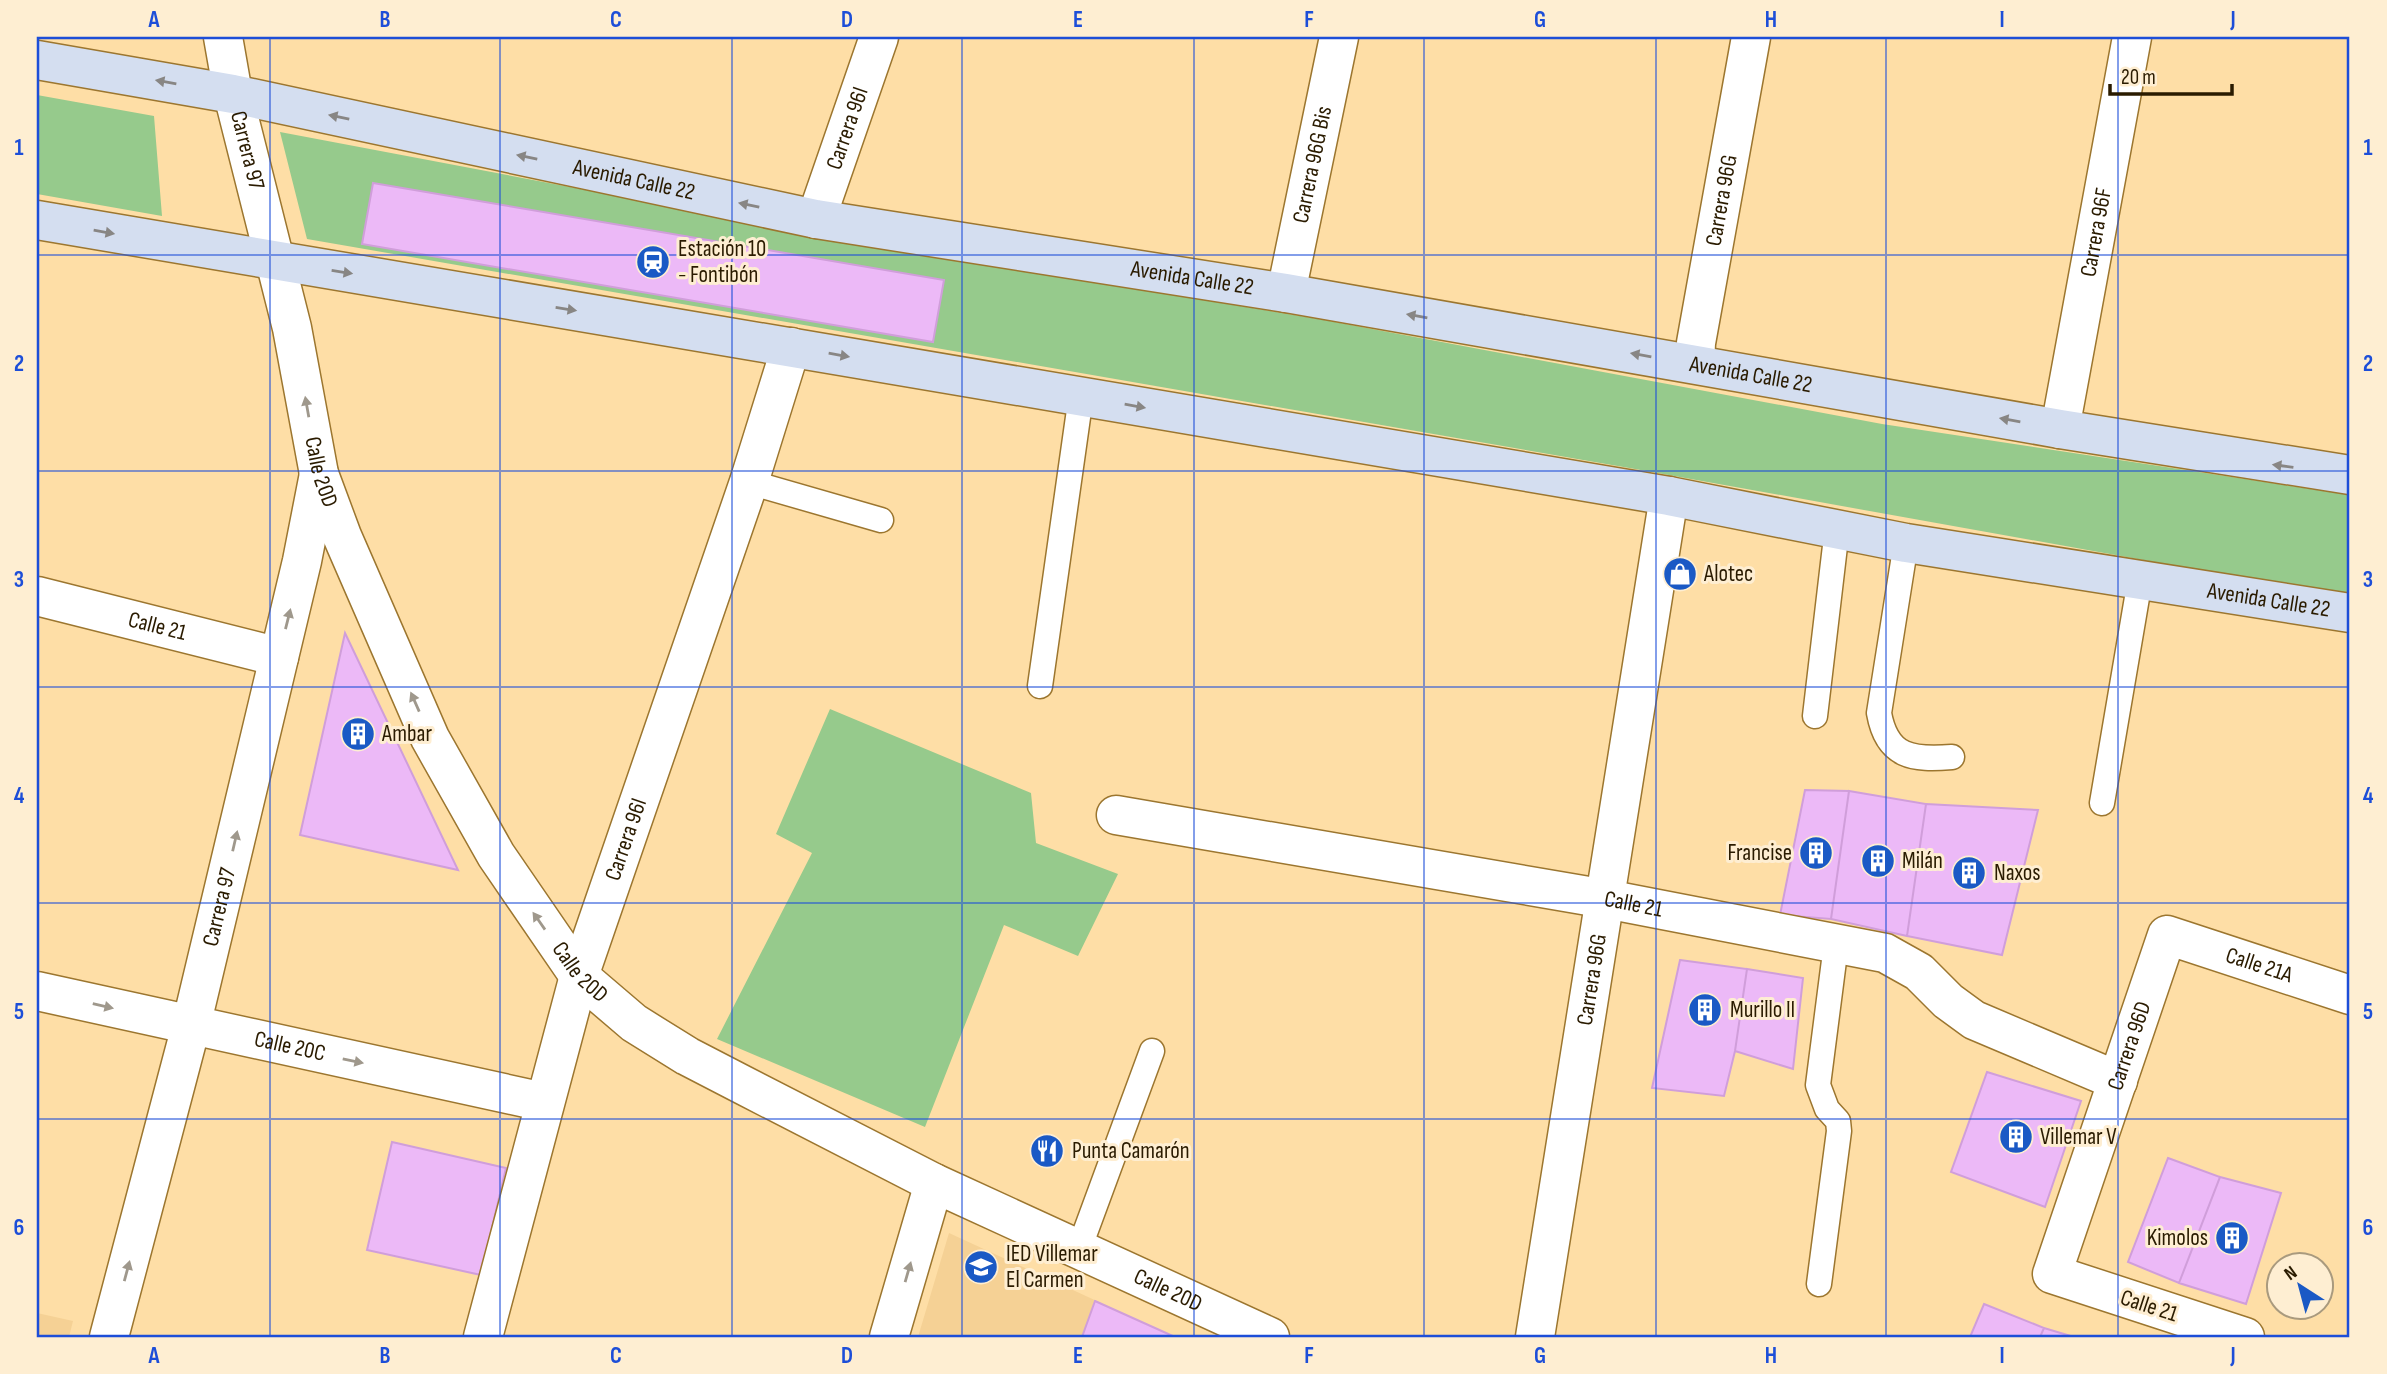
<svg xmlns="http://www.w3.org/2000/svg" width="2387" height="1374" font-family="'Sofia Sans Condensed',sans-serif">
  <rect width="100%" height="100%" fill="#fedea6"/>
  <path fill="#f5d195" d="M949,1233l226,104h-257z
    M37,1313l36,8 -4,16h-32z"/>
  <path fill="#96ca8c" d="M37,95l117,21 8,100 -125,-22z
    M280,132l623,118 421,70 558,104 468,71v102l-715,-128 -1328,-230z
    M830,709l201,84 5,50 82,31 -40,82 -74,-31 -79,202 -208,-88 95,-186 -36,-19z"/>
  <path fill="#ecb9f7" stroke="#d09eda" stroke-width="2" d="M373,183l571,97 -11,62 -571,-98z
    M345,633l113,237 -158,-35z
    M1805,790l44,1 -18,128 -51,-4z
    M1849,791l77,13 -19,132 -76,-17z
    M1926,804l112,6 -36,145 -95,-19z
    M1680,960l67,9 -12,82 -11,45 -72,-8z
    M1747,969l56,9 -10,91 -58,-18z
    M1987,1072l94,29 -36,106 -94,-35z
    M392,1142l114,26 -25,107 -114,-25z
    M2168,1158l52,19 -41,106 -51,-21z
    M2220,1177l61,16 -35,111 -67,-21z
    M1095,1301l80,36h-93z
    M1984,1304l60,24 -4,9h-70z
    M2044,1328l30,9h-34z"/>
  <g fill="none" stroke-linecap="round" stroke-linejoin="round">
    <g stroke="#9c762f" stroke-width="27">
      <path id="service" d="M749,482l132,38
        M1906,543l-27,170c8,45 34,47 73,44
        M1040,686l41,-290
        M1815,716l22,-187
        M2102,803l38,-223
        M1079,1249l73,-198
        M1819,1284l20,-153 -1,-10 -11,-12 -9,-24 18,-140"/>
    </g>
    <g stroke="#9c762f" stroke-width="41">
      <g id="minor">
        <path id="s1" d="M816,219l63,-182"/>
        <path id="s2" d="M1286,293l53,-256"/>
        <path id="s3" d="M1695,364l1,-21 55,-306"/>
        <path id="s4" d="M2060,429l72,-392"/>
        <path id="s5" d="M37,596l242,61"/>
        <path id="s6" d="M1116,815l490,84 279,54 34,19 29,29 26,19 144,61"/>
        <path id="s7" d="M37,991l507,111"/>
        <path id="s8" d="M483,1337l96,-361 170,-494 42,-135"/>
        <path d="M889,1337l45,-154"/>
        <path id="s9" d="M1535,1337l134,-841"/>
        <path id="s10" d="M2245,1337l-193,-63 115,-339 183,60"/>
      </g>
    </g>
    <g stroke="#9c762f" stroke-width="41">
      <g id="tertiary">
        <path id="s11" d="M223,37l10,57 59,234 27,146 23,62 88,202 66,117 83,121 55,47 53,33 56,29 191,98 336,154"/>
        <path id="s12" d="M109,1337l82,-311 111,-465 17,-87"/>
      </g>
    </g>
    <g stroke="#9c762f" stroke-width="41">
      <g id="secondary">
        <path id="s13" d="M37,60l196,34 583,125 470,74 774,136 290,46"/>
        <path id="s14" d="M37,220l1632,276 237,47 444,70"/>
      </g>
    </g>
    <use href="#service" stroke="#fff" stroke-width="24"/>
    <use href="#minor" stroke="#fff" stroke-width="38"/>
    <use href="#tertiary" stroke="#fff" stroke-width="38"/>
    <use href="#secondary" stroke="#d4def0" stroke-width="38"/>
  </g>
  <defs><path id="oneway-solid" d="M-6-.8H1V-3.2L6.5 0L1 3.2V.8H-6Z" transform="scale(1.75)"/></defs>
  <g fill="#888684">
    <use href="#oneway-solid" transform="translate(166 82) rotate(-170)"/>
    <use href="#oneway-solid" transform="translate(339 117) rotate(-168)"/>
    <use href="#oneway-solid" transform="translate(527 157) rotate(-168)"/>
    <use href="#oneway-solid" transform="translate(749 205) rotate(-168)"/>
    <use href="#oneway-solid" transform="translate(104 232) rotate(10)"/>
    <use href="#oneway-solid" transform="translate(342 272) rotate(9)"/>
    <use href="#oneway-solid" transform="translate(566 309) rotate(9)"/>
    <use href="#oneway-solid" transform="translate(1417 316) rotate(-170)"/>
    <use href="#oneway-solid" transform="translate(839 355) rotate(10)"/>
    <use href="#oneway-solid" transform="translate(1641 355) rotate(-170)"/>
    <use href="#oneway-solid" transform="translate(1135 406) rotate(10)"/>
    <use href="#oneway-solid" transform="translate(2010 420) rotate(-170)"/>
    <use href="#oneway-solid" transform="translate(2283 466) rotate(-172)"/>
  </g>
  <g fill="#9f988c">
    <use href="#oneway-solid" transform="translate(307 407) rotate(-100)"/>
    <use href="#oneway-solid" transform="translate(288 619) rotate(-76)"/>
    <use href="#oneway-solid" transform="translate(415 702) rotate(-114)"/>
    <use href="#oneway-solid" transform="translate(235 841) rotate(-77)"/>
    <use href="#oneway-solid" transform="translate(539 921) rotate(-125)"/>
    <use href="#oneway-solid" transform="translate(103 1006) rotate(13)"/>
    <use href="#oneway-solid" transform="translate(353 1061) rotate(12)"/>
    <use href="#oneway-solid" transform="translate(127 1271) rotate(-75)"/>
    <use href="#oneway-solid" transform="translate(908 1272) rotate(-74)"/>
  </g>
  <path fill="none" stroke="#1d4ed8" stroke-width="2" stroke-opacity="0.55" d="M270,37v1300M500,37v1300M732,37v1300M962,37v1300M1194,37v1300M1424,37v1300M1656,37v1300M1886,37v1300M2118,37v1300M37,255h2313M37,471h2313M37,687h2313M37,903h2313M37,1119h2313"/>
  <defs>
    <g id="station-disc" transform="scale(1.75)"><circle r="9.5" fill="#1a59c5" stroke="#feeed2"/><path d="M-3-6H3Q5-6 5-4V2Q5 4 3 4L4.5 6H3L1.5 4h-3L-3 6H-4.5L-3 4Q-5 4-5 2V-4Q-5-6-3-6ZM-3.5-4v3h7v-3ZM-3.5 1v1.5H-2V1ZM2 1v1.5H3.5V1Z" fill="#fff"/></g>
    <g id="shop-disc" transform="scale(1.75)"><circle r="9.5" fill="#1a59c5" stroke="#feeed2"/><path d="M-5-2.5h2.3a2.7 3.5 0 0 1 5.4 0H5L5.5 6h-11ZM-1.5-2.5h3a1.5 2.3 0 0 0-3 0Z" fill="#fff"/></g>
    <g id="building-disc" transform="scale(1.75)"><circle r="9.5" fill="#1a59c5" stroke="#feeed2"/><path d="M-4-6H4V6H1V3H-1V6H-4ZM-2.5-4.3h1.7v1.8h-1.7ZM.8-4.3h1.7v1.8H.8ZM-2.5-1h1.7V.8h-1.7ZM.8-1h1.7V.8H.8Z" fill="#fff"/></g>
    <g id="restaurant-disc" transform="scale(1.75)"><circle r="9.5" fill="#1a59c5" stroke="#feeed2"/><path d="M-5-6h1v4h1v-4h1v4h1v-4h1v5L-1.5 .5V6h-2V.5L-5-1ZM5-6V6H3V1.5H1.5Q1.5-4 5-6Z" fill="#fff"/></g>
    <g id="school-disc" transform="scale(1.75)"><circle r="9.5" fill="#1a59c5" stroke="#feeed2"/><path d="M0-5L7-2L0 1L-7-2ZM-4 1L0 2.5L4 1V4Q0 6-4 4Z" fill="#fff"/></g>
  </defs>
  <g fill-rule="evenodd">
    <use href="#station-disc" x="653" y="262"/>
    <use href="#shop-disc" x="1680" y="574"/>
    <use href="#building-disc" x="358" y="734"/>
    <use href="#building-disc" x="1816" y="853"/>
    <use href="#building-disc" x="1878" y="861"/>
    <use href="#building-disc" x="1969" y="873"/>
    <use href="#building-disc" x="1705" y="1010"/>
    <use href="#building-disc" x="2016" y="1137"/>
    <use href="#restaurant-disc" x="1047" y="1151"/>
    <use href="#building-disc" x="2232" y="1238"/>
    <use href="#school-disc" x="981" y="1267"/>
  </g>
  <g text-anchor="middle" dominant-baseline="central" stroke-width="6" stroke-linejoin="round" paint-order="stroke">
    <g font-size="23" fill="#2a1b00" stroke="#feeed2">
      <text stroke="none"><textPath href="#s1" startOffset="96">Carrera 96I</textPath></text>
      <text stroke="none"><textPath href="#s11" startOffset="116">Carrera 97</textPath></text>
      <text stroke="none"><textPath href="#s2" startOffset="131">Carrera 96G Bis</textPath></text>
      <text stroke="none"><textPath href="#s13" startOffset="609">Avenida Calle 22</textPath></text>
      <text stroke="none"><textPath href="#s3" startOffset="166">Carrera 96G</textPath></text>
      <text stroke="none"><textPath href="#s4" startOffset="200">Carrera 96F</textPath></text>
      <text stroke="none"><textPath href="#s13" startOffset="1176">Avenida Calle 22</textPath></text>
      <text stroke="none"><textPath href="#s13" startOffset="1743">Avenida Calle 22</textPath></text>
      <text stroke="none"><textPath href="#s11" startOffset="446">Calle 20D</textPath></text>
      <text stroke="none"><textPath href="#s14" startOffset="2264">Avenida Calle 22</textPath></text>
      <text stroke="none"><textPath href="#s5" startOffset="124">Calle 21</textPath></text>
      <text stroke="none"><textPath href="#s8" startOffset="518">Carrera 96I</textPath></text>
      <text stroke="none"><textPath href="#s6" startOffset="525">Calle 21</textPath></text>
      <text stroke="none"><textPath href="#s12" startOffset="444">Carrera 97</textPath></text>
      <text stroke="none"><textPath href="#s10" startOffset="658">Calle 21A</textPath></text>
      <text stroke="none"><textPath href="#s11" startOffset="1013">Calle 20D</textPath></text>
      <text stroke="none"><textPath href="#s9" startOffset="362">Carrera 96G</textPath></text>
      <text stroke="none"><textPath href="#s10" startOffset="444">Carrera 96D</textPath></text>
      <text stroke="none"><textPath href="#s7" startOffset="259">Calle 20C</textPath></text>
      <text stroke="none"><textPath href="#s11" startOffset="1685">Calle 20D</textPath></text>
      <text transform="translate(2149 1306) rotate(18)">Calle 21</text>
    </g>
    <g font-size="23" fill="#2a1b00" stroke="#feeed2" text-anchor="start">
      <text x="678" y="249">Estación 10<tspan x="678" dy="26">- Fontibón</tspan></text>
      <text x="1704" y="574">Alotec</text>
      <text x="382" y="734">Ambar</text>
      <text x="1792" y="853" text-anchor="end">Francise</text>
      <text x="1902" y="861">Milán</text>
      <text x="1994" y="873">Naxos</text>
      <text x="1730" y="1010">Murillo II</text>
      <text x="2040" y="1137">Villemar V</text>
      <text x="1072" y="1151">Punta Camarón</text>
      <text x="2208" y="1238" text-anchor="end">Kimolos</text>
      <text x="1006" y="1254">IED Villemar<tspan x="1006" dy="26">El Carmen</tspan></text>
    </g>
  </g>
  <rect width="2387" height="1374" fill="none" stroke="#feeed2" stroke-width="77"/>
  <g transform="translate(2300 1286) rotate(324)"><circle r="33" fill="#feeed2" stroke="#a99a7e" stroke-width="2"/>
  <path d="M0-5L12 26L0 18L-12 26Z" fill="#1a59c5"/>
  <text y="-10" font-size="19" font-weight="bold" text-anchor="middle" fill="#2a1b00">N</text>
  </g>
  <path d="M2110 84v10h122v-10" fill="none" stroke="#2a1b00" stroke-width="3.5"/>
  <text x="2121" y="84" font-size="21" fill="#2a1b00" stroke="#feeed2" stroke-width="5" paint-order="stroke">20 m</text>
  <rect x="38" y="38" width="2310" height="1298" fill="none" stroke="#1d4ed8" stroke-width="2.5"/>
  <g font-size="23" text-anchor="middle" font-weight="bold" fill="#1d4ed8">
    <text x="154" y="27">A</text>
    <text x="385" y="27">B</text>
    <text x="616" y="27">C</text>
    <text x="847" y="27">D</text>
    <text x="1078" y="27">E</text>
    <text x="1309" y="27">F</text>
    <text x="1540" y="27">G</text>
    <text x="1771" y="27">H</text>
    <text x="2002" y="27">I</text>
    <text x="2233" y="27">J</text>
    <text x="19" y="155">1</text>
    <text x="2368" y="155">1</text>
    <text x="19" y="371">2</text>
    <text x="2368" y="371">2</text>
    <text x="19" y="587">3</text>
    <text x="2368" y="587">3</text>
    <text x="19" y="803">4</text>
    <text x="2368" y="803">4</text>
    <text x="19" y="1019">5</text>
    <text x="2368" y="1019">5</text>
    <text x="19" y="1235">6</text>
    <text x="2368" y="1235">6</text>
    <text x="154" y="1363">A</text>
    <text x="385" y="1363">B</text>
    <text x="616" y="1363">C</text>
    <text x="847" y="1363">D</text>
    <text x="1078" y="1363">E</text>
    <text x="1309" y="1363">F</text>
    <text x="1540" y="1363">G</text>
    <text x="1771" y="1363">H</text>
    <text x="2002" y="1363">I</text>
    <text x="2233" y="1363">J</text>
  </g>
</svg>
